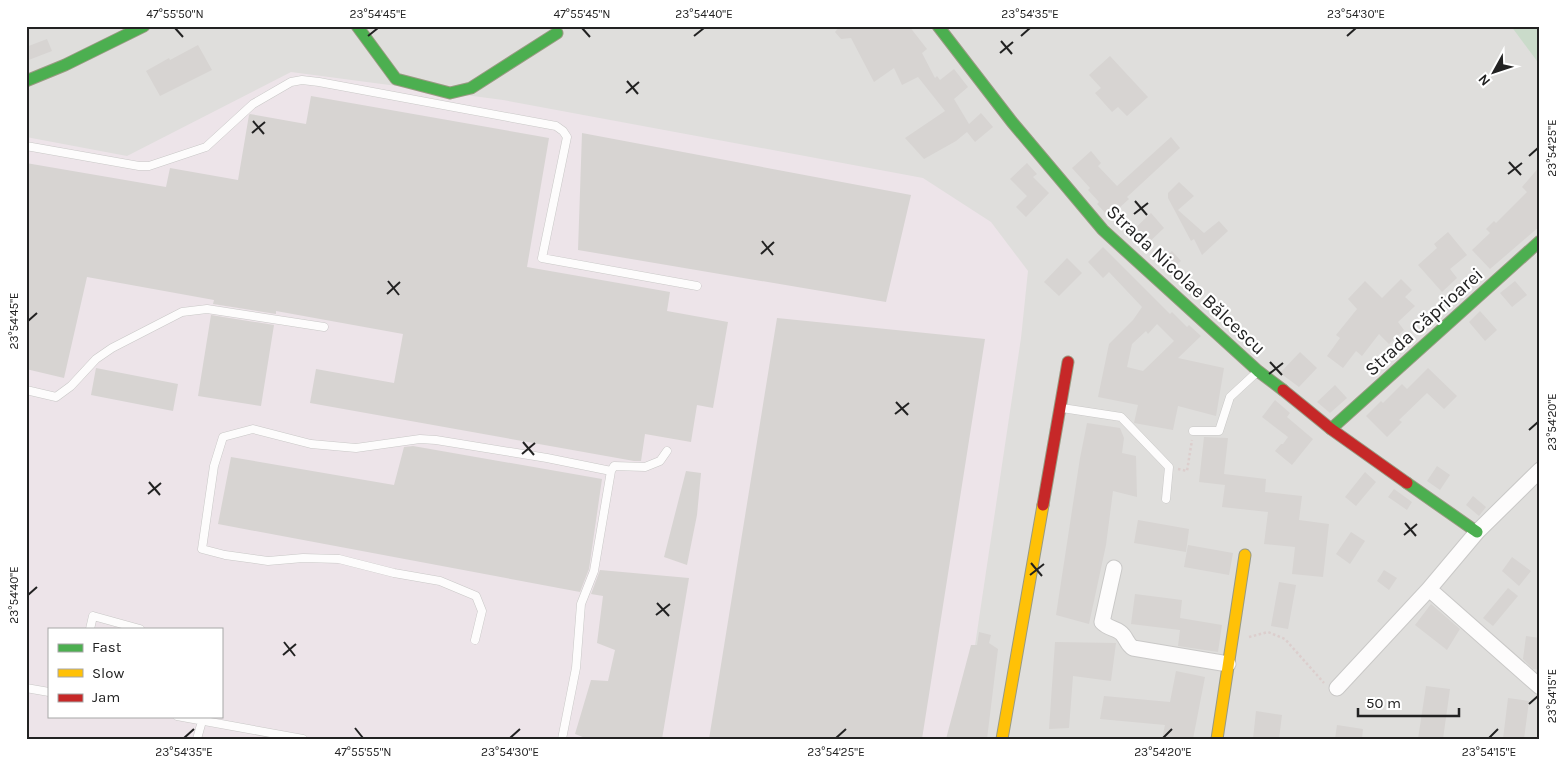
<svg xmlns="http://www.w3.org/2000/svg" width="1566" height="765" font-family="Karla,sans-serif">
  <rect width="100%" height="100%" fill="#f0eeeb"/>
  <path fill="#dfdedc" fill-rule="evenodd" d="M26,26h1514v713h-1514zM49,629h172v87h-172z"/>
  <path fill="#ede4e9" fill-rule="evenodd" d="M291,72l212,28 420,78 68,44 37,49 -7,67 -60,401h-935v-602l101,19zM49,629h172v87h-172z"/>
  <path fill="#cadbca" d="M1511,26h29v33l-3,2z"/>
  <path fill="#d7d4d2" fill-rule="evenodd" d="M840,26h69l18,23 -5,4 13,25 2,-2 3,4 14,-11 14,18 -14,12 15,25 12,-11 12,14 -18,15 -8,-10 -11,9 -32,18 -19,-21 40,-27 -27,-34 -16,8 -8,-17 -20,14 -23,-44 -10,1 -6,-7z
    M47,39l5,12 -26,10v-14z
    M198,45l14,25 -52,26 -14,-25 23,-13 1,2z
    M1110,56l38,41 -21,19 -9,-9 -6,5 -17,-19 6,-5 -12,-13z
    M311,96l238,42 -22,129 143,25 -3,19 61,11 -15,86 -16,-3 -6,37 -46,-8 -4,27h-7l-324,-58 6,-34 78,14 9,-49 -127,-23v3l-63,-10 1,-4 -127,-23 -23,101 -38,-9v-206l140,24 4,-19 68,12 11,-65 1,-1 56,10z
    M582,133l329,62 -25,107 -308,-52z
    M1171,137l9,11 -53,49 2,2 -20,18 -12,-13 2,-2 -11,-12 2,-2 -18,-20 19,-17 10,12 -3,3 19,20z
    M1027,163l10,11 -4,3 16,16 -23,24 -10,-10 11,-11 -17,-17z
    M1540,166v60l-50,43 -18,-19 18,-17 -4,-4 8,-8 2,2 31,-31 -5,-5z
    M1179,182l15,14 -16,14 26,23 15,-12 9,10 -26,24 -8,-16 -3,2 -23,-43v-5z
    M1151,213l13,15 -20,19 -14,-14z
    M1448,232l19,23 -17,14 7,9 -15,14 -24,-27 19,-17 -3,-4z
    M1103,247l67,67 2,-2 15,15 2,-2 12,11 -23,22 46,10 -8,48 -38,-10 -5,24 -39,-7 4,-18 -40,-8 11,-53 24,-24 9,-13 -33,-35 -6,6 -15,-16zM1157,324l17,17 -31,30 -16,-4 5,-23 14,-13 2,3z
    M1172,251l9,10 -13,11 -10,-8z
    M1067,258l15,15 -23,23 -15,-14z
    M1401,279l11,11 -7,7 10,9 -17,16 6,8 -15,14 -10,-10 -17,22 -6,-5 -13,17 -16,-12 13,-18 -4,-3 21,-26 -9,-10 17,-18 17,17z
    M1515,281l12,14 -15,12 -12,-14z
    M1480,311l17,19 -12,11 -16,-19z
    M211,315l63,10 -13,81 -63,-10z
    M777,318l208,21 -63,400h-213z
    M1300,352l17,16 -18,19 -19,-14z
    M96,368l82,16 -5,27 -82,-16z
    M1428,368l29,28 -13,13 -17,-16 -28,27 3,2 -15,15 -21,-21 15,-15 2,2 19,-19 5,5z
    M1335,385l12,13 -17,15 -13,-11z
    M1275,400l15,13 -3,4 26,22 -21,26 -17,-14 6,-7h2l5,-7 -26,-20z
    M1087,423l33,5 4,10 -2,15 14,3 1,41 -24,-6 -7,54 -17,79 -33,-9 24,-157z
    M1204,437l24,1 -4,36 42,5 -1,13 37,4 -3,24 30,4 -6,53 -31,-3 3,-27 -31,-3 4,-32 -46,-5 3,-22 -26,-3z
    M413,446l189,33 -13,90 -9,23 -362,-68 13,-67 163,28 10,-38z
    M1437,466l13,9 -10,15 -13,-9z
    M686,471l15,2 -4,42 -10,50 -23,-8z
    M1365,472l11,10 -20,24 -11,-9z
    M1394,489l18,13 -5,8 -19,-13z
    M1473,496l13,11 -7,9 -13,-11z
    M1138,520l51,9 -3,23 -52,-9z
    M1351,532l14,9 -15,23 -14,-10z
    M1188,545l45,8 -4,22 -45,-8z
    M1512,557l19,14 -12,15 -17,-15z
    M600,570l89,8 -27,161h-74l-13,-5 16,-54 17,1 7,-31 -18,-7 6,-47 -12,-2z
    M1384,570l13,8 -8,12 -12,-9z
    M1279,582l17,3 -8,44 -17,-3z
    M1508,588l10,8 -25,30 -10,-8z
    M1135,594l47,6 -2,18 42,7 -4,27 -40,-6 2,-16 -49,-6z
    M1431,604l29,25 -13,21 -32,-25z
    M979,632l12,3 -2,8 9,6 -11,90h-41l25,-94h6z
    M1526,636l14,2v32l-7,-1 -10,-10z
    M1055,642l61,1 -5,38 -38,-5 -4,52 -20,1z
    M1176,671l29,6 -12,62h-31l3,-14 -65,-6 4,-23 66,6z
    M1426,686l24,3 -7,50h-25z
    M1508,698l21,3 -5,38h-21z
    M1256,711l26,4 -3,24h-26z
    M1337,725l26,4 -1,10h-27z"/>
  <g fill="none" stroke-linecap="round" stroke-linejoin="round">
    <g stroke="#c9c8c7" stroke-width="9">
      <path id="lane" d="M26,146l113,20h10l57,-19 47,-43 38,-22 11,-2 17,2 237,44 7,5 4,6 -25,121 155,28
        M26,390l30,7 15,-11 25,-27 16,-11 70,-36 25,-3 117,18
        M1062,408l59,9 48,50 -3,32
        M1193,431h26l11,-34 26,-24
        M90,629l3,-13 47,13
        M475,640l7,-29 -6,-15 -36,-15 -46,-8 -55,-14 -36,-1 -35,3 -43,-6 -23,-6 12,-83 9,-29 30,-8 58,15 45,4 64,-9 16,1 111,18 64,13 3,-5 31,1 15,-6 7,-10
        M26,688l23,4
        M177,716l126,23
        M197,739l5,-18
        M562,739l14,-71 5,-64 13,-33 17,-100"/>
    </g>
    <g stroke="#c9c8c7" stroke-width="17">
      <path id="street" d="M1114,568l-12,54c6,7 16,6 21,13 4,5 5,10 10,13l95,16
        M1429,589l111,98
        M1337,688l92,-99 48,-57 63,-62"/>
    </g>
    <g stroke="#999a82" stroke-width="13">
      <path id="fast" d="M357,26l39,53 54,14 21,-5 86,-55
        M938,26l74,96 91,108 155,141 25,19
        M26,81l39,-16 79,-39
        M1331,429l209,-188
        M1407,483l70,49"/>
    </g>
    <g stroke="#999a82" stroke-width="13">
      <path id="slow" d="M1002,739l41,-234
        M1217,739l28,-184"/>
    </g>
    <g stroke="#999a82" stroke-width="13">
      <path id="jam" d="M1283,390l48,39 76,54
        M1043,505l25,-143"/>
    </g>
    <path stroke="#dccecd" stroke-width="2.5" stroke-dasharray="2.5 2.5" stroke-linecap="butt" d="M1178,469l9,2 5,-31
      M1249,637l19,-5 17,7 39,44"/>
    <use href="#lane" stroke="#fdfcfc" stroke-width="8"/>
    <use href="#street" stroke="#fdfcfc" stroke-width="15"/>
    <use href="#fast" stroke="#4caf50" stroke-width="11"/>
    <use href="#slow" stroke="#ffc107" stroke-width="11"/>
    <use href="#jam" stroke="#c62828" stroke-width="11"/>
  </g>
  <path fill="none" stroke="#222" stroke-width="2" d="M175,28l8,9M582,28l8,9M368,36l10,-8M694,36l10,-8M1021,36l9,-8M1347,36l9,-8M1001,41l11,13M1000,53l13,-11M627,81l11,13M626,93l13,-11M253,121l11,13M252,133l13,-11M1529,156l9,-8M1509,162l12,13M1508,174l14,-11M1135,201l12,14M1134,214l14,-11M762,241l11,14M761,254l13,-12M388,281l11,14M387,294l13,-12M28,321l9,-8M1270,362l12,13M1269,374l14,-11M896,402l12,13M895,414l14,-11M1529,430l9,-8M523,442l11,13M522,454l13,-11M149,482l11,13M148,494l13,-11M1405,523l11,13M1404,535l13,-11M1031,563l11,13M1030,575l14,-11M28,595l9,-8M657,603l12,13M656,615l14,-11M284,642l11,14M283,655l13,-11M1529,704l9,-8M355,728l8,10M184,738l10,-9M510,738l10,-9M836,738l10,-9M1163,738l9,-9M1489,738l9,-9"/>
  <g text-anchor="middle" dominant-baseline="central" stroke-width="4.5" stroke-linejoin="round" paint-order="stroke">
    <g font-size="19" fill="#222" stroke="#fff">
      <text transform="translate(1186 280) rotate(43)">Strada Nicolae Bălcescu</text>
      <text transform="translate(1424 322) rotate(-42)">Strada Căprioarei</text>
    </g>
  </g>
  <rect width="1566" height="765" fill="none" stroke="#ffffff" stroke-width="55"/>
  <rect x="48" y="628" width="175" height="90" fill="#ffffff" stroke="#a7a7a7"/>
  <rect x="58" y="644" width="25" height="8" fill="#4caf50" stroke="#a7a7a7"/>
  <text x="92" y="652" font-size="15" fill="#222222">Fast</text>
  <rect x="58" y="669" width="25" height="8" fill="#ffc107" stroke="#a7a7a7"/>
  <text x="92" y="678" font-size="15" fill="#222222">Slow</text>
  <rect x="58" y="694" width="25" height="8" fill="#c62828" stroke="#a7a7a7"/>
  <text x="92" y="702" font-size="15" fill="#222222">Jam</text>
  <g transform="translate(1494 72) rotate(230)" stroke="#ffffff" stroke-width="4" paint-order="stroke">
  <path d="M0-4L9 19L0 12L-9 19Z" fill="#222222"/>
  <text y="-8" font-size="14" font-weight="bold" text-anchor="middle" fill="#222222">N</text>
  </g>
  <path d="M1358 708v8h101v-8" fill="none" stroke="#222222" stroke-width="2.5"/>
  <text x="1366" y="708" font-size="15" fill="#222222" stroke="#ffffff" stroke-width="4" paint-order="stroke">50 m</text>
  <rect x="28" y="28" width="1510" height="710" fill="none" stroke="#222" stroke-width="2"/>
  <g font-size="12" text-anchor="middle" fill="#222">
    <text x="175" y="18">47°55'50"N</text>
    <text x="378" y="18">23°54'45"E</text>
    <text x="582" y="18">47°55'45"N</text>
    <text x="704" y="18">23°54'40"E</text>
    <text x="1030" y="18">23°54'35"E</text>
    <text x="1356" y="18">23°54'30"E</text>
    <text transform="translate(1552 148) rotate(-90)" y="4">23°54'25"E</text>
    <text transform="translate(14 321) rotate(-90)" y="4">23°54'45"E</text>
    <text transform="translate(1552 422) rotate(-90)" y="4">23°54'20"E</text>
    <text transform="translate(14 595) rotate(-90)" y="4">23°54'40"E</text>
    <text transform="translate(1552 696) rotate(-90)" y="4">23°54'15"E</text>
    <text x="184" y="756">23°54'35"E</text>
    <text x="363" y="756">47°55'55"N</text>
    <text x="510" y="756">23°54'30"E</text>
    <text x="836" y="756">23°54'25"E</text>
    <text x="1163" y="756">23°54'20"E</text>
    <text x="1489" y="756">23°54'15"E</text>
  </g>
</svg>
